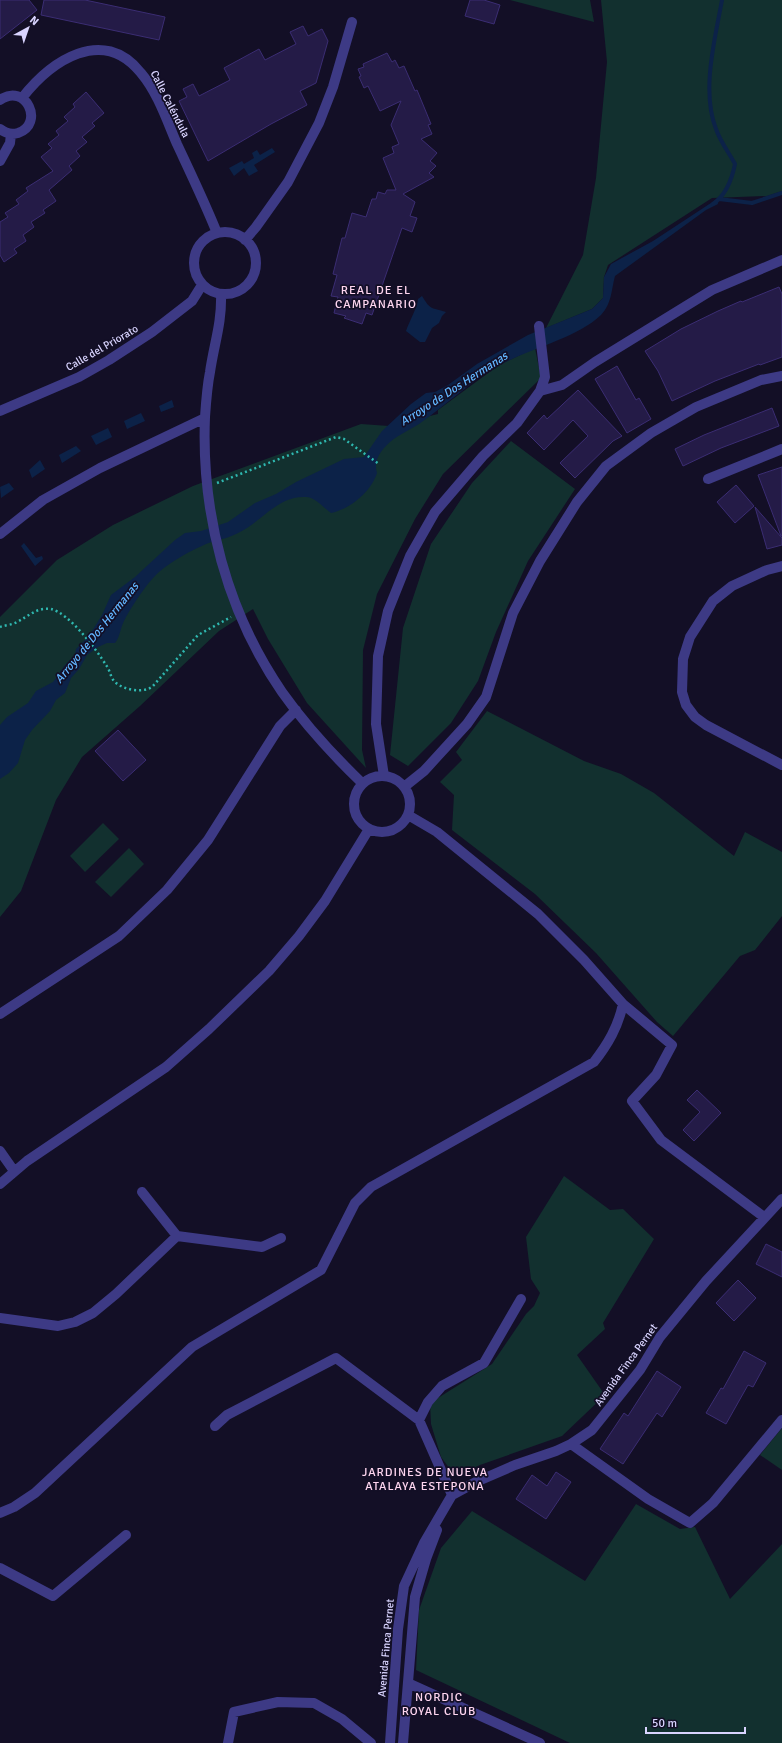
<svg xmlns="http://www.w3.org/2000/svg" width="782" height="1743" font-family="Signika,sans-serif">
  <rect width="100%" height="100%" fill="#130f26"/>
  <path fill="#12302f" d="M510,0h80l4,22z
    M601,0h181v191l-15,5 -55,2 -104,67 -4,12 -1,21 -11,11 -46,19 37,-73 13,-77 11,-116z
    M535,348l6,30 -98,96 -28,45 -38,75 -14,56 -1,100 4,18 -59,-65 -39,-64 -15,-30 -34,22 -79,75 -58,51 -26,43 -35,91 -21,26v-300l57,-57 56,-35 80,-39 168,-62 28,2 49,-12v-4l61,-45z
    M511,441l64,48 -47,72 -32,71 -18,49 -27,42 -43,43 -18,-11 13,-127 28,-84 41,-61z
    M487,711l97,50 37,13 33,19 80,63 11,-24 37,20v64l-27,34 -15,6 -67,80 -16,-14 -61,-69 -61,-59 -83,-64 2,-35 -14,-13 22,-22 -6,-8z
    M103,823l16,16 -34,33 -15,-16z
    M129,848l15,16 -33,33 -16,-15z
    M564,1176l46,34 13,-1 31,30 -51,84 2,6 -28,26 28,40 -43,41 -82,29 -25,11 -14,-19 -10,-33 -1,-21 62,-39 34,-50 8,-8 6,-13 -9,-14 -5,-42z
    M782,1428v42l-22,-15z
    M636,1504l44,25 15,-2 35,72 52,-55v199h-212l-154,-73 3,-60 22,-62 31,-37 113,70z"/>
  <path fill="#0c2248" d="M272,148l3,4 -21,13 4,6 -9,5 -5,-8 -10,8 -5,-8 13,-7 2,3 10,-6 -2,-5 5,-3 3,5z
    M717,199l1,5 -12,6 -91,66c-4,15 -3,27 -14,39 -24,23 -70,33 -101,50 -29,16 -54,40 -81,59 -11,7 -24,12 -33,22 -8,8 -12,17 -9,27 -6,19 -27,36 -46,40 -7,-5 -16,-16 -25,-16 -27,-2 -44,24 -66,35 -10,6 -23,8 -34,12 -16,7 -40,20 -51,32 -10,10 -25,33 -31,45 -4,8 -4,16 -9,22h-8l-9,4 -11,8 -8,14 -8,9 -6,15 -9,7 -6,11 -18,19 -7,10 -7,23 -9,10 -9,6v-54l7,-8 21,-14 8,-12 17,-9 12,-17 10,-10 1,-6 13,-13 13,-21 9,-20 24,-18 40,-37 10,-7 16,-2 27,-9 27,-19 21,-9 20,-12 48,-23 20,-2 18,-26 29,-27 15,-11 9,-1 13,-7 29,-21 51,-29 64,-26 11,-11 1,-21 7,-13 42,-23z
    M422,296c9,15 9,11 24,16l-4,4 -3,7 -7,5 -7,14h-5l-14,-11c3,-9 12,-25 12,-32z
    M172,400l2,7 -13,5 -2,-6z
    M141,413l4,8 -18,8 -3,-8z
    M108,428l4,9 -16,8 -5,-9z
    M76,446l5,5 -19,12 -3,-8z
    M40,460l5,9 -13,9 -3,-8z
    M9,483l5,6 -13,9 -1,-11z
    M24,543l12,15 6,-2 1,3 -8,7 -14,-20z"/>
  <g fill="none" stroke-linecap="round" stroke-linejoin="round">
    <path stroke="#0c2248" stroke-width="4" d="M719,199l33,4 30,-10
      M713,204c13,-9 19,-25 22,-40 -6,-11 -15,-23 -19,-35 -15,-38 -1,-90 6,-129"/>
  </g>
  <path fill="#241b47" stroke="#3b2d73" d="M0,0h29l8,10 -37,29z
    M44,0h41l80,17 -6,23 -118,-25z
    M470,0h14l16,5 -6,19 -29,-8z
    M303,26l5,10 14,-7 6,12 -12,42 -16,8 7,14 -36,19 -63,37 -29,-60 8,-4 -4,-8 10,-5 6,12 31,-16 -6,-12 35,-19 6,11 31,-16 -6,-12z
    M387,53l5,9 3,-2 4,8 5,-2 11,25 2,-1 14,34 -3,1 4,9 -11,5 16,14 -7,8 6,5 -7,7 5,4 -31,17 12,8 -5,14 7,2 -5,14 -10,-4 -30,87 -6,-2 -4,11 -18,-6 2,-2 -12,-3 4,-16 -7,-1 6,-21 -4,-1 9,-36h3l7,-25 14,4 6,-18h4l2,-7 7,2 2,-4h9l-13,-32 11,-5 -2,-6 7,-3 -8,-19 10,-24 -21,10 -12,-25 -4,2 -5,-11 2,-1 -3,-7 6,-2 -1,-3z
    M86,92l18,21 -12,10 3,3 -13,11 5,5 -11,9 4,5 -11,10 3,4 -23,20 7,11 -13,9 2,3 -14,9 3,5 -11,8 3,6 -12,8 3,4 -13,9 -4,-7v-33l8,-5 -3,-4 14,-9 -3,-4 12,-9 -2,-3 27,-17 -12,-14 11,-9 -4,-4 11,-9 -3,-4 12,-10 -4,-4 11,-10 -2,-3z
    M779,287l3,7v63l-22,8 -1,-1 -44,17 -43,20 -14,-30 -13,-20 36,-22 37,-18 23,-10 1,1z
    M617,366l19,34 3,-2 12,21 -24,14 -32,-54z
    M578,390l44,46 -9,5 -38,37 -15,-15 28,-27 -15,-16 -29,30 -17,-17 17,-18 3,4z
    M772,408l7,18 -58,22 -38,18 -8,-17 29,-14z
    M782,467v69h-1l-23,-61z
    M736,485l18,21 -19,17 -18,-21z
    M755,507l27,31v7l-15,4z
    M118,730l28,30 -23,21 -28,-30z
    M697,1090l24,23 -27,28 -11,-11 17,-18 -13,-12z
    M766,1244l16,8v25l-26,-13z
    M738,1280l18,18 -22,23 -18,-18z
    M744,1351l22,12 -13,24 -5,-2 -22,39 -20,-11 15,-25 2,1z
    M657,1371l24,16 -19,30 -5,-4 -34,51 -23,-15 24,-36 4,3z
    M556,1472l15,10 -25,37 -30,-20 16,-24 15,11z"/>
  <g fill="none" stroke-linecap="round" stroke-linejoin="round">
    <path stroke="#2fb8b0" stroke-width="2.5" stroke-dasharray="2 3" stroke-linecap="butt" d="M217,483l119,-46 8,2 35,25
      M0,627c5,-2 12,-2 17,-5 12,-6 20,-15 34,-13 18,4 45,40 55,56 4,5 4,11 8,16 8,9 30,13 39,5l45,-51 33,-18"/>
    <path stroke="#3d3a85" stroke-width="10" d="M22,98c29,-37 81,-73 119,-25 17,20 26,48 36,71 14,30 28,59 40,89
      M0,100c26,-18 45,24 18,33 -7,2 -13,0 -18,-4
      M0,161l10,-18 1,-9
      M194 263a31 31 0 1 1 62 0a31 31 0 1 1-62 0Z
      M245,240l11,-13 32,-45 31,-59 14,-36 19,-65
      M221,294c1,29 -7,50 -11,78 -3,15 -4,30 -5,45 -4,97 22,195 77,275 24,34 51,63 80,91
      M540,391l22,-6 33,-23 117,-72 70,-30
      M0,411l79,-34 30,-17 43,-28 40,-31 10,-16
      M708,479l74,-30
      M0,534l43,-34 57,-32 105,-50
      M782,566l-15,4 -35,16 -19,15 -23,36 -7,22 -1,33 4,13 9,12 11,8 76,40
      M354 804a28 28 0 1 1 56 0a28 28 0 1 1-56 0Z
      M384,776l-8,-52 1,-33 1,-35 10,-45 22,-55 25,-44 48,-56 34,-33 23,-32 5,-14 -6,-51
      M404,787l20,-16 43,-47 19,-27 27,-84 27,-52 37,-59 29,-36 45,-33 45,-26 65,-27 21,-4
      M408,815l29,17 101,82 46,46 39,44 49,41 -16,30 -24,26 29,39 103,77
      M0,1014l119,-78 48,-46 41,-50 72,-114 16,-16
      M0,1151l14,20
      M0,1184l27,-23 139,-94 43,-38 60,-58 30,-35 26,-35 44,-72
      M142,1192l35,44 85,11 19,-9
      M0,1318l58,8 17,-4 18,-9 23,-19 61,-58
      M215,1426l12,-11 109,-57 83,62
      M571,1444l77,55 42,24 23,-20 69,-83
      M452,1495l-33,-75 9,-18 14,-16 42,-23 37,-64
      M0,1513l14,-6 21,-14 157,-146 129,-77 34,-67 16,-16 223,-125c14,-18 24,-35 29,-58
      M0,1568l53,28 73,-61
      M408,1683l132,60
      M228,1743l6,-31 44,-10 36,1 28,16 29,24
      M390,1743l8,-114 6,-43 20,-43 28,-48 24,-13 39,-17 41,-14 15,-7 21,-14 48,-60 20,-33 46,-56 76,-82
      M403,1743l12,-146 11,-38 11,-29"/>
  </g>
  <g text-anchor="middle" dominant-baseline="central" stroke-width="3.5" stroke-linejoin="round" paint-order="stroke">
    <g font-size="11" fill="#d9d4ff" stroke="#130f26">
      <text transform="translate(170 104) rotate(63)">Calle Caléndula</text>
      <text transform="translate(102 348) rotate(-30)">Calle del Priorato</text>
      <text transform="translate(626 1365) rotate(-54)">Avenida Finca Pernet</text>
      <text transform="translate(386 1648) rotate(-85)">Avenida Finca Pernet</text>
    </g>
    <g font-size="12" letter-spacing="1" fill="#ffd6f0" stroke="#130f26">
      <text x="376" y="290">REAL DE EL<tspan x="376" dy="14">CAMPANARIO</tspan></text>
      <text x="425" y="1472">JARDINES DE NUEVA<tspan x="425" dy="14">ATALAYA ESTEPONA</tspan></text>
      <text x="439" y="1697">NORDIC<tspan x="439" dy="14">ROYAL CLUB</tspan></text>
    </g>
    <g font-size="12" font-style="italic" fill="#62b6ff" stroke="#130f26">
      <text transform="translate(454 389) rotate(-33)">Arroyo de Dos Hermanas</text>
      <text transform="translate(97 633) rotate(-51)">Arroyo de Dos Hermanas</text>
    </g>
  </g>
  <g transform="translate(28 28) rotate(40)" stroke="#130f26" stroke-width="3" paint-order="stroke">
  <path d="M0-3L7 15L0 10L-7 15Z" fill="#d9d4ff"/>
  <text y="-6" font-size="11" font-weight="bold" text-anchor="middle" fill="#d9d4ff">N</text>
  </g>
  <path d="M646 1727v6h99v-6" fill="none" stroke="#d9d4ff" stroke-width="2"/>
  <text x="652" y="1727" font-size="12" fill="#d9d4ff" stroke="#130f26" stroke-width="3" paint-order="stroke">50 m</text>
</svg>
